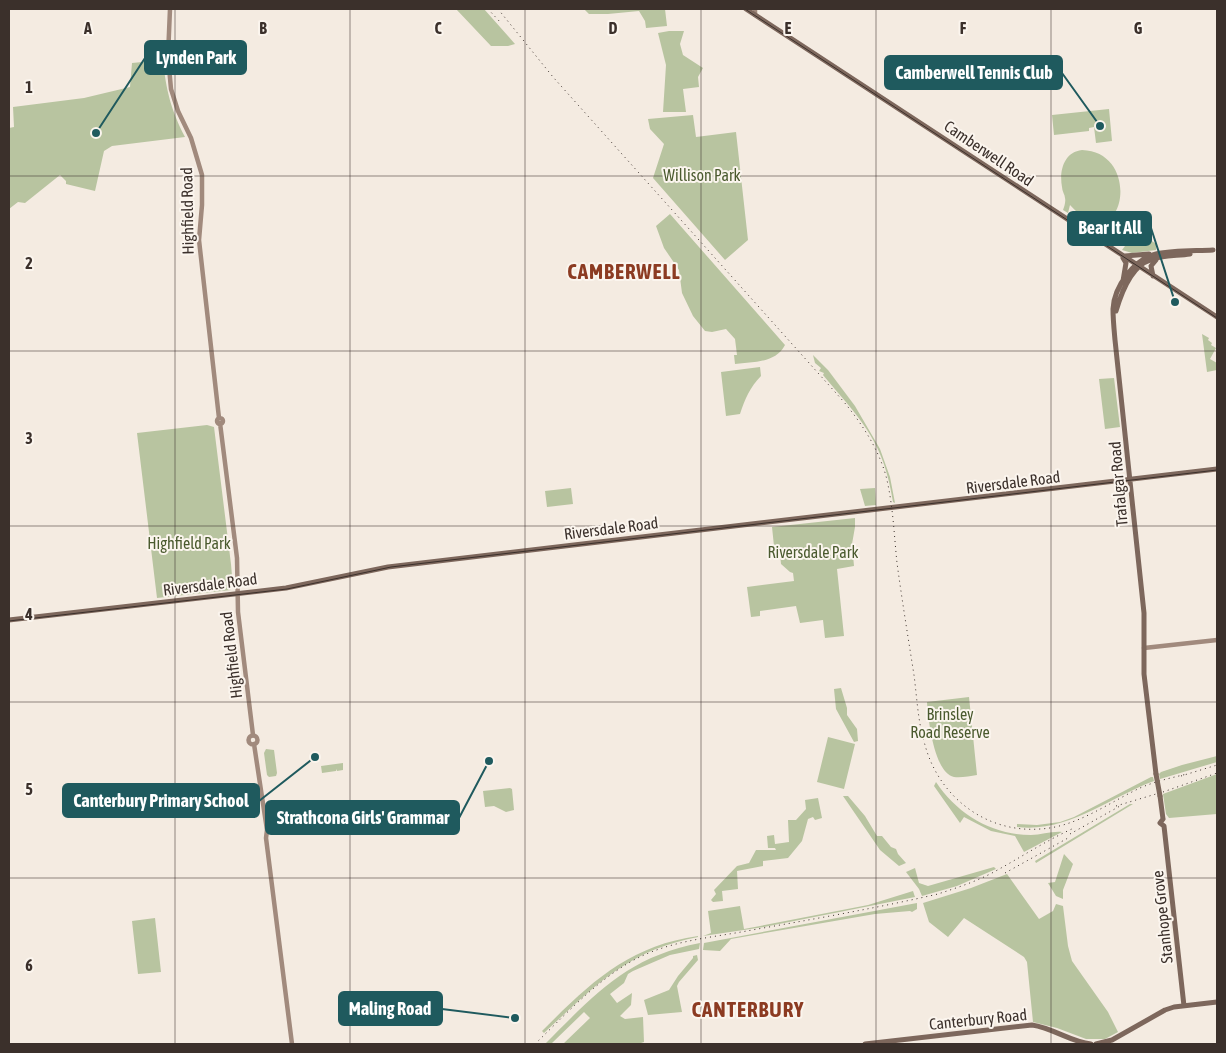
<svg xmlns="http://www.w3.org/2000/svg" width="1226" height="1053" font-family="'Asap Condensed',sans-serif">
  <rect width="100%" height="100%" fill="#f4ebe1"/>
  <path fill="#b8c4a0" d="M456,9h28l31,35 -7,2h-17z
    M584,9h81l2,17 -21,2 -1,-7 -6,-10 -31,3h-19z
    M669,31h15l-4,13 3,11 20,13 -5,9 1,10 -16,2 3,23h-23l3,-47 -8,-32z
    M163,60c3,30 8,50 22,77l-73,9 -8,5 -9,40 -29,-7v-3l-6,-6 -35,28 -7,-1 -9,7v3v-84l5,-1 -1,-20 71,-9 46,-11 2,-24z
    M1109,109l3,32 -16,2 -2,-16 -5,1v3l-35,4 -2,-20z
    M693,115l3,22 40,-5 12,108 -23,20 -72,-82 11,-34 -14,-15 -2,-10z
    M1082,150c63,2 41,115 -12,55l-2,8 -5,-3c1,-3 3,-8 2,-12 0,-3 -3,-7 -3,-11 -3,-16 2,-35 20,-37z
    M670,214l115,131c-9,18 -32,17 -50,19l-1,-9h3l-2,-16 -9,-10 -14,3 -7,-1 -12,-15 -11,-23 -3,-23 -15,-22 -8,-22z
    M1131,226l25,18v6l-24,3 -10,-3 6,-8 -6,-4z
    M1202,334l7,4 -1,2 4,3 -1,2 5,3 -6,11 7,4v7l-10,2z
    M813,355l15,15 27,36 25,43 10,28 5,26 -2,-1c-9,-58 -29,-79 -65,-121l-5,-6 1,-2 -5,-2 2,-3 -6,-5z
    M760,367l1,9c-11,11 -16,23 -21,38l-14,2 -5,-44z
    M1114,378l6,49 -15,2 -6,-50z
    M207,425l7,2 17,137 1,12 -1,14 -74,8 -20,-165z
    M571,488l2,16 -26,3 -2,-16z
    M875,488l1,17 -11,1 -5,-17z
    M855,518v9l-3,17 2,22 -17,3 7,67 -19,2 -2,-18 -23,3 -4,-17 -36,5v5l-9,1 -4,-30 47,-6 -1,-8 -3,-1 -9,-8 -1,-10 -6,-8 -2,-19z
    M841,688l6,20v7l10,14 1,12 -4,1 -18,-33 -2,-20z
    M969,697l8,78c-7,1 -16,3 -23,2 -20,-4 -26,-59 -27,-75z
    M828,737l27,7 -11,45 -27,-7z
    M266,749l8,1 3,23 -1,3 -7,1 -2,-2 -3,-22z
    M1217,756v6l-57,17 -1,-5 2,-2 21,-7z
    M343,763v7l-6,1v-2l-1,2 -14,2 -1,-7z
    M1217,774v40l-48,4 -3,-4 -3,-20z
    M1151,777h2l1,4c-46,17 -86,52 -137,46v-3l20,1 23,-3 14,-5z
    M936,782c21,32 56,53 95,53 10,0 21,-4 31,-3l-38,20 -9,-16 -24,-5 -27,-14 -4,6 -26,-37z
    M510,788l2,1 2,21 -8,2 -12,-6 -9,1 -2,-16z
    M843,796h5l17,20 12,20h5l9,11 5,2 2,5 8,9 -7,3 -19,-16z
    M818,798l4,20 -7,2 -2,-3 -5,2 -6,22 -14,17 -25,3v5l-26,5 1,18 -16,2 1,10 -10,1 -2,-2 5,-6 -2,-4 23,-24 12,-3 7,-13h20l-1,-2h-7l-1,-12 7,-1 1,9 14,-2 -1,-22h8l10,-11 -1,-9z
    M1130,804h3l-97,59 -1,-2z
    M1064,854l9,10 -10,26v9l-7,-3 -8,-13 7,-1z
    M994,867l2,2 -39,17 -35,10 -3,-7 -13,-17 9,-4 4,15 9,3z
    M1007,874l32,45 14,-8 3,-7 7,2 5,40 4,15 36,51 10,20 -13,7h-19l-29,-11 -24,-6 -6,-60 -3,-5 -60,-39 -16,19 -19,-15 -6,-19 48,-15z
    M913,891l2,6 -151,30 -61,9 8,-3 -3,-22 32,-5 4,23 124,-24z
    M917,903v6l-5,3 -2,-1 -35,3 -144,25 -11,12 -17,-1 1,-7z
    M155,918l6,54 -23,2 -6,-53z
    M698,936v1c-72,14 -103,49 -154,96l-2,-2c48,-48 86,-85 156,-95z
    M700,943l-1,6 -29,6 -37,16 -5,3 -4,9 -14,11 7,9 15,-10 -1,12 -11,11 5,3 18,-2 1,25 -6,2h-75l27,-26 -6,-6 -33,32h-6c50,-50 82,-87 155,-101z
    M697,955l1,5 -19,22 -2,4 5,26 -34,3 -4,-15 25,-10 9,-14 15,-18v-2z"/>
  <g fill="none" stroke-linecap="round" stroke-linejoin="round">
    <path stroke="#a18a7d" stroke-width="4.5" d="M170,9l-2,47 3,33 7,22 13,27 11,37v30l-3,35 20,178
      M755,9v6
      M217 421a3 3 0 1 1 6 0a3 3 0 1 1-6 0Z
      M220,423l17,135 1,54 15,123
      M1144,648l73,-8
      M248.5 740a4.5 4.5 0 1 1 9 0a4.5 4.5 0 1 1-9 0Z
      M254,744l13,86 -1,8 26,206"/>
    <path stroke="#7d675c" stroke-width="5" d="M746,9l471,308
      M1125,256l24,-2
      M1153,276l-2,-10 5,-6
      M1123,281l3,-18 -3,-5
      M1116,311c5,-17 15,-45 34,-51 12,-5 27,-4 40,-6
      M9,620l277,-32 102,-21 829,-98
      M1156,774l-12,-100v-61l-29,-273c-1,-11 -2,-21 -2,-31 1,-22 21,-50 43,-55 18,-4 38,-3 57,-4
      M1160,796l3,23
      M1163,819l-3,4 4,3 20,180
      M865,1044l167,-19c21,3 39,17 59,19
      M1096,1044l16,-4 53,-30 9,-3 43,-5"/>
    <path stroke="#3b302b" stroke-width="1" d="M745,9l472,309
      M9,621l278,-32 104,-22 826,-97"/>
    <path stroke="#3b302b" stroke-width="1" stroke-dasharray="1 4" stroke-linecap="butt" d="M488,9l13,14
      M498,9l55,68 291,325c18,22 34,46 42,74 7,28 8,58 11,87 5,37 11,74 17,112 3,23 4,48 11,70 14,52 61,88 115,84 37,-2 68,-26 100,-41 16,-7 31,-10 47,-14
      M1181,776l36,-11
      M1163,792l54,-19
      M1116,806l40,-12
      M1070,834l50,-28
      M1005,873l63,-35
      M535,1044c30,-29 60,-62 97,-83 38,-21 79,-23 120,-31 62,-11 125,-22 186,-36 18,-6 37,-12 54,-21 28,-15 53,-32 82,-45"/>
    <path stroke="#7d675c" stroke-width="5" d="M1156,774l4,22"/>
  </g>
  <path fill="none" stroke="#3b302b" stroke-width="1" stroke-opacity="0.55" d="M175,9v1035M350,9v1035M525,9v1035M701,9v1035M876,9v1035M1051,9v1035M9,176h1208M9,351h1208M9,526h1208M9,702h1208M9,878h1208"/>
  <g text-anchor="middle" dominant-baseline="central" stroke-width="4" stroke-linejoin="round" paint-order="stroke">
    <g font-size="16" fill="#3b302b" stroke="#fbf5ee">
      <text transform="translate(989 153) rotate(34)">Camberwell Road</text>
      <text transform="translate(187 211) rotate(-91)">Highfield Road</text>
      <text transform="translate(1013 482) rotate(-7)">Riversdale Road</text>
      <text transform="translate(1118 484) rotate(-95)">Trafalgar Road</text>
      <text transform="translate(611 528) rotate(-7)">Riversdale Road</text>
      <text transform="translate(210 584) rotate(-7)">Riversdale Road</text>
      <text transform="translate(231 655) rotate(-97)">Highfield Road</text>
      <text transform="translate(1162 917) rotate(-96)">Stanhope Grove</text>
      <text transform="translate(978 1019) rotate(-6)">Canterbury Road</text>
    </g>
    <g font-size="16" fill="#4a5a2e" stroke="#fbf5ee">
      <text x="702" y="175">Willison Park</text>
      <text x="189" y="543">Highfield Park</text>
      <text x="813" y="552">Riversdale Park</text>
      <text x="950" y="714">Brinsley<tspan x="950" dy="18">Road Reserve</tspan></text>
    </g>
    <g font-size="21" font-weight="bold" letter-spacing="1" fill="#8c3b22" stroke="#fbf5ee">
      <text x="624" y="271">CAMBERWELL</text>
      <text x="748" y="1009">CANTERBURY</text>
    </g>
  </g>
  <g font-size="16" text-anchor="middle" font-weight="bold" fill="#3b302b" stroke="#fbf5ee" stroke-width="4" stroke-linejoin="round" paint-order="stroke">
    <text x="88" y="34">A</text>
    <text x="263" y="34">B</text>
    <text x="438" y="34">C</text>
    <text x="613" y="34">D</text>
    <text x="788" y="34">E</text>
    <text x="963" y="34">F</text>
    <text x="1138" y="34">G</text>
    <text x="29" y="93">1</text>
    <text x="29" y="269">2</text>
    <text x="29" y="444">3</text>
    <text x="29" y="620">4</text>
    <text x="29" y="795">5</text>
    <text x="29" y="971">6</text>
  </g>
  <path fill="none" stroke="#1f5a5e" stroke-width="2" d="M96 133L145 58M1100 126L1062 73M1175 302L1151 228M315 757L259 801M489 761L459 818M515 1018L442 1009"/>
  <g fill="#1f5a5e" stroke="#fbf5ee" stroke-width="2">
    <circle cx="96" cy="133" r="5"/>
    <circle cx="1100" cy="126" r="5"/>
    <circle cx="1175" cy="302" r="5"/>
    <circle cx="315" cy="757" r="5"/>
    <circle cx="489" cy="761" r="5"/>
    <circle cx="515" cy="1018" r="5"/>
  </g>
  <g fill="#1f5a5e" stroke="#1f5a5e" stroke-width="2">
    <rect x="145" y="41" width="101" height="33" rx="5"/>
    <rect x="885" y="56" width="177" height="33" rx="5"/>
    <rect x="1068" y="212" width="83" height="33" rx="5"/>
    <rect x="63" y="784" width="196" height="33" rx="5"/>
    <rect x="266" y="801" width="193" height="33" rx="5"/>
    <rect x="339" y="992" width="103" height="33" rx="5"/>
  </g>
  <g font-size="18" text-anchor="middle" font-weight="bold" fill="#fff">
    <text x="196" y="64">Lynden Park</text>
    <text x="974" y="79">Camberwell Tennis Club</text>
    <text x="1110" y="234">Bear It All</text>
    <text x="161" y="807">Canterbury Primary School</text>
    <text x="363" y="824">Strathcona Girls' Grammar</text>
    <text x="390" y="1015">Maling Road</text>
  </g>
  <rect width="1226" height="1053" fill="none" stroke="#3b302b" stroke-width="20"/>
</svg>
